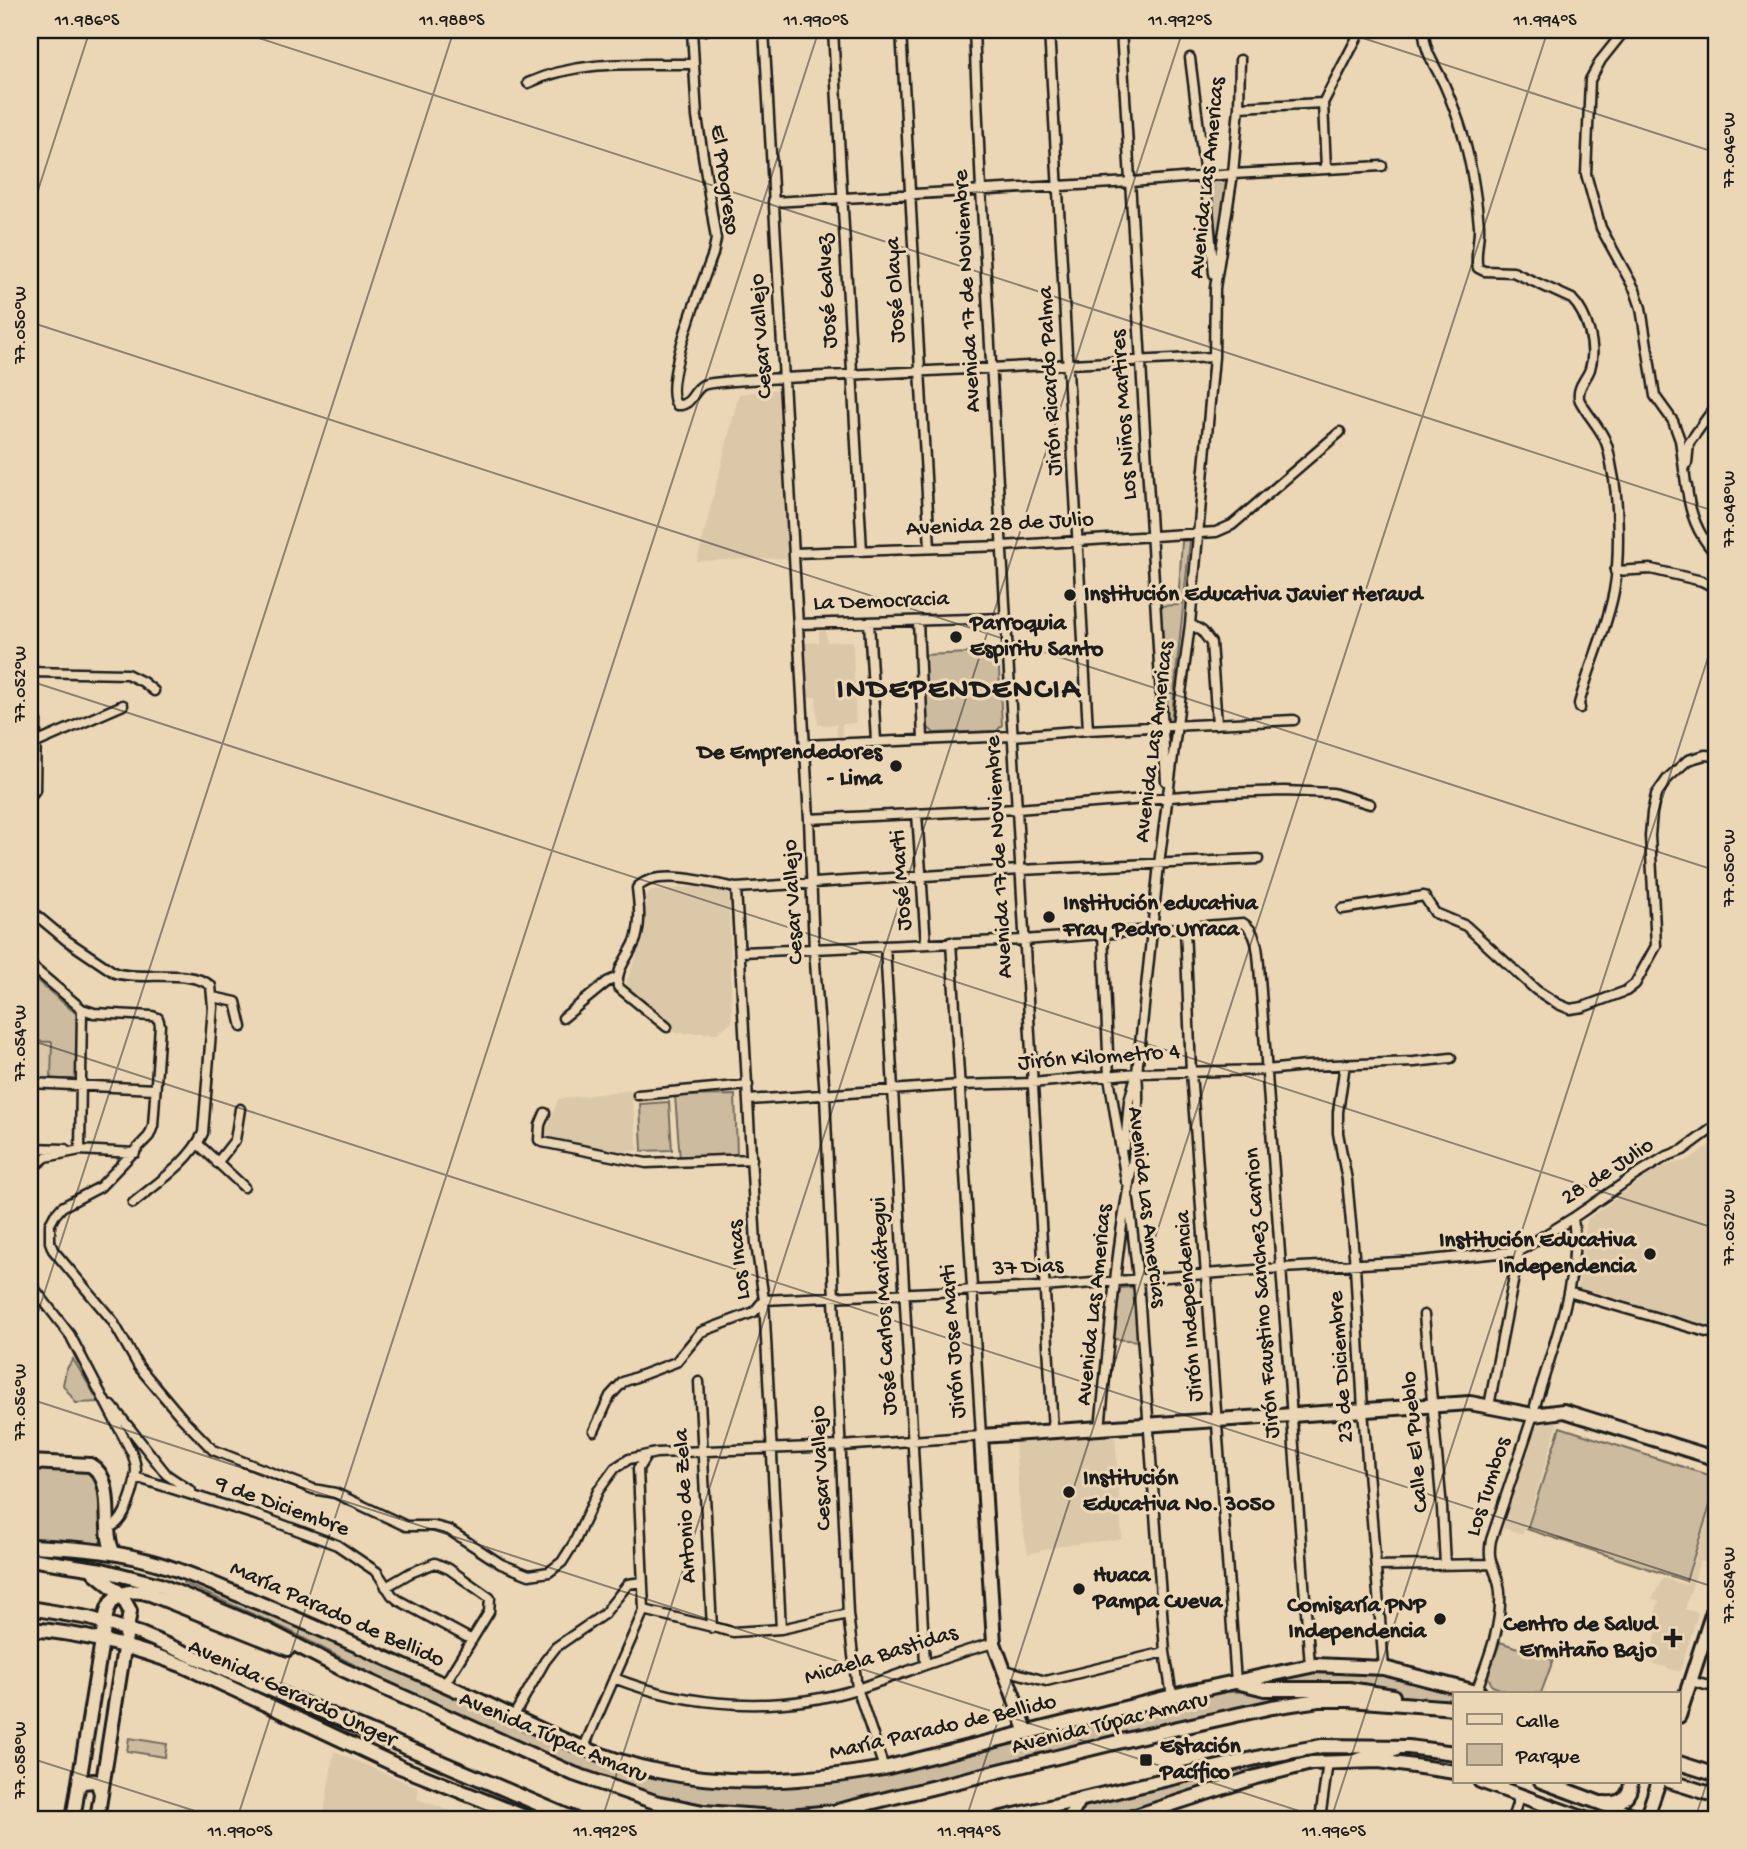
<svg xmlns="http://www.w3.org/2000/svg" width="1747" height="1849" font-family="'Gochi Hand',sans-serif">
  <rect width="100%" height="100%" fill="#ebd7b5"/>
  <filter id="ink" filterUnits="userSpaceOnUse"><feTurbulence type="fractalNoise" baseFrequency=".0143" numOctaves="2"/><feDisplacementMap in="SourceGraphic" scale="14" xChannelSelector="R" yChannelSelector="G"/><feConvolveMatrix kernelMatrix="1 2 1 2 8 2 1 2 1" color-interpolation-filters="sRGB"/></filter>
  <g filter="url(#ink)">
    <path fill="#dbc8a9" d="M781,389l8,169 -92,3 42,-167z
      M819,631h7l1,11 26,-1 1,40h12v5l-12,1 2,36 -14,1v13h-5l-1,-13 -18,1 -2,-28h-10l-2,-54 15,-1z
      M693,887l32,3 4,7 3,125 -15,11h-42l-7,-9 -42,-32 1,-11 19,-52v-32l5,-6z
      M30,1041l22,1 -1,37 -21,-1z
      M631,1090l7,60 -32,3 -62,-15 14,-39z
      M1717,1140v189l-139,-41 9,-69 73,-52 28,-7z
      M1559,1420l-36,114 -20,-6 32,-102z
      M1115,1434l7,105 -58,6 -36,9 -8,-41 -5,-72z
      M1717,1490v63l-3,11 -14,-3 -15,48 13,4 -18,59 -32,-10 9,-31 -7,-3 9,-26 -7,-3 11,-21 24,7z
      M334,1751l85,37 -2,11 57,20h-151z"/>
    <path fill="#cdbb9f" stroke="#746c5e" stroke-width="2" d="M1232,175l-17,103 -8,-101z
      M1190,540l-19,184 -7,1 -6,-119 20,-1 4,-64z
      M998,652l4,73 -5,6 -63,2 -9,-8 -4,-70z
      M30,975l49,41 -1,63h-27l1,-37 -22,-1z
      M735,1095l2,59 -3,3 -54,2 -5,-63z
      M669,1102l3,48 -30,1 -2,-47z
      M1136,1287l4,54 -26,-2 6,-51z
      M73,1359l26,43 -23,1 -13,-18 3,-15z
      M1560,1427l157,51v6l-31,97 -159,-52z
      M30,1465l62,3 9,20 2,49 -4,7 -69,-4z
      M185,1577l474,197 183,3 352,-85 158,-1 -518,119 -91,4 -123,-25 -212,-96 -122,-64 -103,-46z
      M1500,1642l53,18 -12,33h-30l-19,-7 -4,-10z
      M1316,1667h34l124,26h-19v13l-73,-14 -163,-5z
      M129,1738l38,6 -2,13 -38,-6z
      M1322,1747l72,2 -40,10 -43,3 -190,57h-50l9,-16z"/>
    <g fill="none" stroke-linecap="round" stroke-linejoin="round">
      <g stroke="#1c1c1c" stroke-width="13">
        <path id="street" d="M692,30l5,87 19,122 -3,15c-9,25 -53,133 -36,151 15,1 15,-14 26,-20 10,-4 67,-6 81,-7l430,-21
          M764,30l45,789 5,130 11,147 23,518 9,74 27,80
          M833,30l29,521
          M901,30l29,518
          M974,30l7,160 72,1241
          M1049,30l39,700
          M1121,30l45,751
          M1424,30c0,22 11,35 20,54 7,16 14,34 19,51 8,28 13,60 16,90 1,13 -5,32 -1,43l6,3 29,1 59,27c15,15 25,48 18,70 -3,9 -13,18 -11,29 1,7 21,30 25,40 5,9 6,21 8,31 7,32 8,90 2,122 -7,38 -25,75 -35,113l1,4
          M1625,30l-24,30 -11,20 -4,94 15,54 34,62 6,18 14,88 18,25 7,19 7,51
          M692,31l14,-1
          M1190,58l15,118 9,98
          M528,83c52,-24 108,-18 164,-19
          M1239,107l84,-4
          M1326,169l-3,-66 38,-73
          M773,202l358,-20 102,-8 149,-8
          M1687,463l2,-20 28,-39
          M1687,486c2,26 12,51 30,69
          M794,553l208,-7 214,-14 16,-7 108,-93
          M1615,571l36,-2 51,12 15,8
          M918,621l5,118
          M869,622l7,119
          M798,624l208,-6
          M1190,624l12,7 9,12 6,81
          M30,672l97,2 16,8 11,9
          M30,720h6l-1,70 -5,7
          M36,743l87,-38
          M805,745l207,-9 76,-6 206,-10
          M917,814l9,130
          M809,819l208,-10 205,-16 62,-2 49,2 37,11
          M736,888l20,356 8,56 17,329
          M1342,909l82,-13 11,17 31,13 70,64 22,14 12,5 13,-2 43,-16 9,-7 21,-38 -6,-110 2,-23 4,-18 12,-17 20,-18 17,-5 12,1
          M30,910l36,30 49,33c25,8 75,-5 96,13l2,21 -10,126c-13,29 -46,50 -70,70
          M1185,927l6,145 45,610
          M1103,933l6,144 17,104
          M885,946l40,717
          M741,952l283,-12 219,-17c17,10 15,37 17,55l50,688
          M30,965l52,44 12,4 58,3 6,2 2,7 -7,101 -4,10 -49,51 -38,20 -7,8 -5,9v18l3,8 59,70 27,47 43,51 31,32 100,39 22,4 71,33h28l15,4 52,34 28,11 20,-3 13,-10 12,-19 24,-52 17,-23 14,-9 27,-6 185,-7 140,-10 -30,-494
          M213,997l23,5 6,25
          M563,1018l44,-36 9,-4
          M667,1027l-49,-40c-3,-19 12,-31 18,-48 5,-17 3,-34 1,-51 18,-21 74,-5 99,0l284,-18 238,-11
          M1345,1064l-7,48v21l9,47 8,86 8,144 21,258
          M30,1083l125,6
          M638,1095l110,-10
          M749,1100l211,-15 72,-2 105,-10 129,-3 40,-4 108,-4 37,-4
          M545,1113l-5,12 -1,15 3,2 104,21 106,-4
          M198,1144l46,43
          M1125,1146l4,-45 6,-22
          M30,1148l35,1
          M78,1150l57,3
          M217,1163l18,-23 5,-31
          M30,1170l16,-13 34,-7 2,-141
          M1129,1200l9,79 27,373 7,44
          M30,1283l40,52 62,118c2,6 4,11 4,17 0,14 -11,56 -27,57
          M1568,1292l149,43
          M1424,1315l18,193 3,57
          M699,1382l13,246
          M112,1406l55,69 24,16
          M1489,1406l30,-155
          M1535,1406c16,-54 47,-133 38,-188
          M1100,1428c7,-66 12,-131 21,-196 8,-53 21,-105 16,-159l22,-209 31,-240 24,-267 1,-69 18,-114 6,-67 1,-47
          M594,1431l16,-35 13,-14 53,-20 25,-30 53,-20 10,-12 279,-13 238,-19 139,-7 99,-10 54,-33 61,-42 31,-19 18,-7 34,-25
          M135,1477l127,40 75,28 40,27 15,23 6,5 74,40
          M1376,1566l114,-2
          M386,1587l24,-14 25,-10 14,6 41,29 -1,14 -45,73
          M644,1610l89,22 48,-3 67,-15
          M1005,1670l41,11 119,-29
          M614,1678c75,30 165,35 243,11 46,-15 90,-34 137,-46
          M1690,1681l27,7
          M1476,1692c12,-33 26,-65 24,-100 -2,-23 -14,-27 -9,-52l42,-125
          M513,1717l32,-56 11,-14 48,-33 24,-30 14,-2
          M584,1747l60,-137 -6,-141 8,-13
          M1320,1819l8,-57
          M1512,1819l8,-24"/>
      </g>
      <g stroke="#1c1c1c" stroke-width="18">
        <path id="secondary" d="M30,1462l60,3c28,15 10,66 24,88
          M30,1546c38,2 78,4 115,14 39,10 77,28 114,43 72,30 142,62 213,94 59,28 122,61 186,74 75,16 152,10 226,-3l309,-77 122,-26 69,3 96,25
          M30,1629c53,4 104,18 154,37l216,101 130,52
          M1679,1716l38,-117
          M1026,1730l-32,-87 -13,-207 489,-33 63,12 31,-4 153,48
          M1679,1763l38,12
          M1480,1781l105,38
          M1069,1819l10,-18
          M1126,1819l130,-42 55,-14 68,-2 76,11
          M1646,1819l13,-38"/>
      </g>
      <g stroke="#1c1c1c" stroke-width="18">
        <path id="primary" d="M30,1559l72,11 58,15 107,45 77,40 230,104 81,28 48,10 74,5 56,-5 305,-75 134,-30 47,-7h30l106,8
          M94,1572l27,22 9,17 -33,208
          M30,1608l59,10 52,16 433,185
          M1236,1682l29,7h84l44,7
          M1354,1761l41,-11
          M1541,1781l102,38
          M1669,1781l48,15
          M78,1787l5,-5 11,-1 4,3 3,9
          M1604,1803c16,2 27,-6 27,-22
          M73,1819l33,-203c4,-23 23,-28 44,-22l138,55
          M998,1819l263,-62 61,-11 86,1 47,6"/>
      </g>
      <use href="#street" stroke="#ebd7b5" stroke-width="8"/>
      <use href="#secondary" stroke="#ebd7b5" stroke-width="12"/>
      <use href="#primary" stroke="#ebd7b5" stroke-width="12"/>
    </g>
  </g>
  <path fill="none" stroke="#1c1c1c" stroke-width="2" stroke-opacity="0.45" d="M234,30l1483,482M1338,30l379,123M30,215l60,-185M30,322l1687,549M30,681l1687,548M30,1040l1687,548M30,1337l424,-1307M30,1399l1294,420M30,1758l190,61M237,1819l582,-1789M602,1819l581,-1789M966,1819l582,-1789M1331,1819l386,-1189M1695,1819l22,-68"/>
  <g fill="#1c1c1c" stroke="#ebd7b5" stroke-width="2.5">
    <circle cx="1070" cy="595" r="7"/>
    <circle cx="956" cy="637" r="7"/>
    <circle cx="896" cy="766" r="7"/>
    <circle cx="1049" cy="917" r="7"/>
    <circle cx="1650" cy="1254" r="7"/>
    <circle cx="1069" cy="1492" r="7"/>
    <circle cx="1079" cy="1589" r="7"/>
    <circle cx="1440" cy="1619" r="7"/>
    <path d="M1669.5 1627.5h7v7h7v7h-7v7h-7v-7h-7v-7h7z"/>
    <rect x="1139" y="1753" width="14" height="14" rx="3.5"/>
  </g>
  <g text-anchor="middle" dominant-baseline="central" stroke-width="6" stroke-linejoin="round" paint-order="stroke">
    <g font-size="23" fill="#1c1c1c" stroke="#ebd7b5">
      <text transform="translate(1208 178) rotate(-84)">Avenida Las Americas</text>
      <text transform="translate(724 180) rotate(82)">El Progreso</text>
      <text transform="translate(896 290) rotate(-93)">José Olaya</text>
      <text transform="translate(828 291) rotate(-93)">José Galvez</text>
      <text transform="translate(968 291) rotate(-93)">Avenida 17 de Noviembre</text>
      <text transform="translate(762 336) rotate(-94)">Cesar Vallejo</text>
      <text transform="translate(1051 381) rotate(-93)">Jirón Ricardo Palma</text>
      <text transform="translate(1125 415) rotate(-94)">Los Niños Martires</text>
      <text transform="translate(1000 525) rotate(-3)">Avenida 28 de Julio</text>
      <text transform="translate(881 602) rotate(-2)">La Democracia</text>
      <text transform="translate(1155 742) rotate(-83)">Avenida Las Americas</text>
      <text transform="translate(1000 857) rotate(-93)">Avenida 17 de Noviembre</text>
      <text transform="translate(902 880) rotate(-94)">José Marti</text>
      <text transform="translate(794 902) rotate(-93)">Cesar Vallejo</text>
      <text transform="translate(1099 1058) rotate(-4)">Jirón Kilometro 4</text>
      <text transform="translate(1608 1172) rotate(-33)">28 de Julio</text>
      <text transform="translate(1146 1207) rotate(83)">Avenida Las Amercias</text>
      <text transform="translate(740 1260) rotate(-96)">Los Incas</text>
      <text transform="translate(1028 1268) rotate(-3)">37 Dias</text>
      <text transform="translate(1263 1293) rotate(-94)">Jirón Faustino Sanchez Carrion</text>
      <text transform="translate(1095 1305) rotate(-84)">Avenida Las Americas</text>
      <text transform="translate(885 1306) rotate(-93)">José Carlos Mariátegui</text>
      <text transform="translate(1190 1306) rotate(-94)">Jirón Independencia</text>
      <text transform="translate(954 1341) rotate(-94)">Jirón Jose Marti</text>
      <text transform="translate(1342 1367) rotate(-94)">23 de Diciembre</text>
      <text transform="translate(1416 1442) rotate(-95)">Calle El Pueblo</text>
      <text transform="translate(822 1468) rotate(-93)">Cesar Vallejo</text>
      <text transform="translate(1489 1487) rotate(-72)">Los Tumbos</text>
      <text transform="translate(686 1506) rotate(-93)">Antonio de Zela</text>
      <text transform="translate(282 1507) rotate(20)">9 de Diciembre</text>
      <text transform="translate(337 1615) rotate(24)">María Parado de Bellido</text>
      <text transform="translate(881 1656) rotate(-17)">Micaela Bastidas</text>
      <text transform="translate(292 1694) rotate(25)">Avenida Gerardo Unger</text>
      <text transform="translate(1110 1724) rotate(-14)">Avenida Túpac Amaru</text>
      <text transform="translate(943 1728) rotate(-13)">María Parado de Bellido</text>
      <text transform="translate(553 1738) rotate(23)">Avenida Túpac Amaru</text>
    </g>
    <g font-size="23" font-weight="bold" fill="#1c1c1c" stroke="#ebd7b5" text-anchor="start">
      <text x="1084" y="595">Institución Educativa Javier Heraud</text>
      <text x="970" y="624">Parroquia<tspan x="970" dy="26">Espiritu Santo</tspan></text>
      <text x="882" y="753" text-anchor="end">De Emprendedores<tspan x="882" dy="26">- Lima</tspan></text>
      <text x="1063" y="904">Institución educativa<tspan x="1063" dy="26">Fray Pedro Urraca</tspan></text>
      <text x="1636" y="1241" text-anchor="end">Institución Educativa<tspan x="1636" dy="26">Independencia</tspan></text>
      <text x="1083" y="1479">Institución<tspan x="1083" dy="26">Educativa No. 3050</tspan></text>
      <text x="1093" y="1576">Huaca<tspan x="1093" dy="26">Pampa Cueva</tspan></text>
      <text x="1426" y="1606" text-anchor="end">Comisaría PNP<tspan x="1426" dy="26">Independencia</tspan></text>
      <text x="1657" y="1625" text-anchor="end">Centro de Salud<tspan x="1657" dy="26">Ermitaño Bajo</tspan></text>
      <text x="1160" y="1747">Estación<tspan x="1160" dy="26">Pacífico</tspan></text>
    </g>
    <g font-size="30" font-weight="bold" letter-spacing="2" fill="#1c1c1c" stroke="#ebd7b5">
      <text x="959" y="691">INDEPENDENCIA</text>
    </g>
  </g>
  <rect width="1747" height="1849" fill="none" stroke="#ebd7b5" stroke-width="77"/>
  <rect x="1453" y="1692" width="228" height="91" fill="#ebd7b5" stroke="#988c78" stroke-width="2"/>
  <rect x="1467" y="1714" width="35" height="10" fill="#ebd7b5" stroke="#988c78" stroke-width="2"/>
  <text x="1516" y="1727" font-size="21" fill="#1c1c1c">Calle</text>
  <rect x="1467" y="1744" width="35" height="21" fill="#cdbb9f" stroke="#988c78" stroke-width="2"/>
  <text x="1516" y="1762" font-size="21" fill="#1c1c1c">Parque</text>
  <rect x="38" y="38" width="1670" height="1773" fill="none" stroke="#1c1c1c" stroke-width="2.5"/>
  <g font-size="18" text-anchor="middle" fill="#1c1c1c">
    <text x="87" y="25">11.986°S</text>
    <text x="452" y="25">11.988°S</text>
    <text x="816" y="25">11.990°S</text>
    <text x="1180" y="25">11.992°S</text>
    <text x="1545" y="25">11.994°S</text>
    <text transform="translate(1728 150) rotate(-90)" y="6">77.046°W</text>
    <text transform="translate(19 325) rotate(-90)" y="6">77.050°W</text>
    <text transform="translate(1728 509) rotate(-90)" y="6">77.048°W</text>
    <text transform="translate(19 684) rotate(-90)" y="6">77.052°W</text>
    <text transform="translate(1728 868) rotate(-90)" y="6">77.050°W</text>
    <text transform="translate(19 1043) rotate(-90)" y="6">77.054°W</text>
    <text transform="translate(1728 1227) rotate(-90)" y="6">77.052°W</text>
    <text transform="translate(19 1402) rotate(-90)" y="6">77.056°W</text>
    <text transform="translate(1728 1585) rotate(-90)" y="6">77.054°W</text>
    <text transform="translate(19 1760) rotate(-90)" y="6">77.058°W</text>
    <text x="240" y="1836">11.990°S</text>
    <text x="605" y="1836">11.992°S</text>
    <text x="969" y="1836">11.994°S</text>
    <text x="1334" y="1836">11.996°S</text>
  </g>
</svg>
